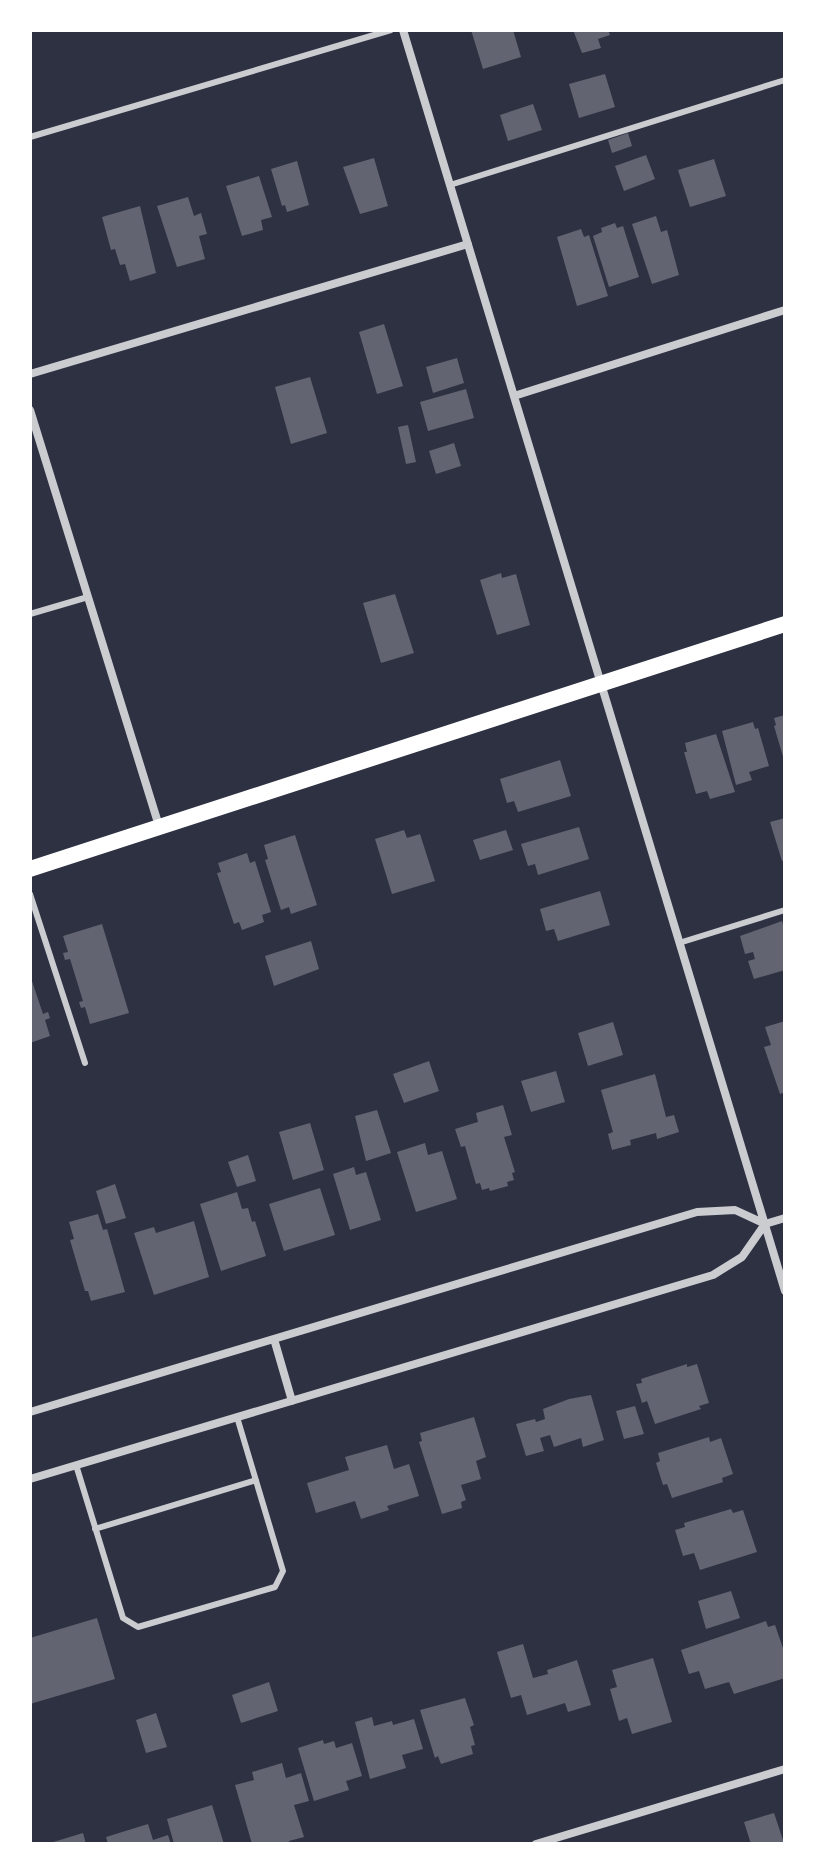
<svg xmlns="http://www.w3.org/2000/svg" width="815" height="1874" font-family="'Public Sans',sans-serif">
  <rect width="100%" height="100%" fill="#2d3142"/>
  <path fill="#626471" d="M471,30h42l8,27 -38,12z
    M573,30h35l2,5 -12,4 3,9 -19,5z
    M605,74l10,33 -36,11 -10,-34z
    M533,104l9,26 -34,11 -8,-26z
    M628,133l4,13 -20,7 -4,-13z
    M646,155l9,24 -31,12 -9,-25z
    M374,158l14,48 -28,8 -17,-47z
    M714,159l12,37 -36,11 -12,-37z
    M297,161l12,44 -22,7 -2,-7 -3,1 -11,-37z
    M259,176l13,41 -11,3 2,10 -21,6 -16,-50z
    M188,197l6,19 7,-3 6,21 -8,2 6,23 -28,8 -20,-61z
    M140,206l16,67 -26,8 -5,-17 -5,1 -5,-16 -4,1 -9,-33z
    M656,216l5,16 6,-2 12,45 -27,9 -20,-60z
    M615,223l2,5 6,-2 16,51 -30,10 -16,-51 9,-4 -1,-4z
    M581,229l3,8 5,-2 19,61 -31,10 -20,-69z
    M384,324l19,62 -26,8 -18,-62z
    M457,358l7,25 -31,10 -7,-26z
    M310,377l17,56 -36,11 -16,-57z
    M466,389l8,29 -46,13 -8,-29z
    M408,425l8,37 -10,2 -8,-37z
    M454,443l7,23 -25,8 -7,-23z
    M501,573l1,5 14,-4 14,51 -33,10 -17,-55z
    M395,594l19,59 -33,10 -18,-60z
    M785,715v45h-1l-10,-34 2,-1 -2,-7z
    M753,722l2,7 3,-1 11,38 -20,6 3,8 -16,5 -14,-54z
    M716,734l19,58 -25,7 -3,-8 -11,3 -12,-42h3l-2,-9z
    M560,760l11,36 -53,16 -4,-11 -7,2 -7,-24z
    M785,818v42l-3,1 -12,-39z
    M579,827l10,32 -51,16 -3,-11 -7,2 -7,-22z
    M404,830l3,8 13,-4 15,47 -43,13 -17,-55z
    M506,830l7,20 -33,10 -7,-20z
    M295,835l22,70 -26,9 -2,-7 -8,3 -16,-50 3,-1 -4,-14z
    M247,853l3,10 5,-2 16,51 -9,3 2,7 -22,8 -3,-8 -5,2 -17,-51 4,-1 -3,-9z
    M600,891l10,34 -52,16 -4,-12 -8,2 -6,-22z
    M782,921l3,10v39l-31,9 -6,-18 7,-2 -2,-7 -8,2 -5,-18z
    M102,924l27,89 -39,11 -5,-17 -4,1 -2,-6 4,-1 -13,-42 -5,1 -2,-7 5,-1 -5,-16z
    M311,941l8,28 -45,17 -9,-30z
    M30,975l13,39 5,-2 2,6 -5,2 5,16 -20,7z
    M785,1021v71l-5,2 -16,-47 7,-2 -6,-18z
    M613,1022l10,33 -35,11 -10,-33z
    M429,1061l10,30 -35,12 -11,-29z
    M556,1071l9,31 -34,10 -10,-31z
    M655,1074l11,43 8,-2 5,17 -22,7 -1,-6 -26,7 1,5 -19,5 -4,-16 5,-2 -12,-42z
    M503,1105l9,30 -8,2 11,35 -3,1 2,7 -7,2 1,4 -18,5 -1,-3 -7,2 -2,-7 -4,1 -11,-38 -4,1 -6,-18 23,-7 -2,-9z
    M377,1110l14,43 -25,8 -11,-45z
    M310,1123l14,47 -31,10 -14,-48z
    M425,1143l3,12 14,-4 15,48 -41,13 -19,-60z
    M248,1155l8,26 -19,6 -9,-25z
    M354,1167l2,8 10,-3 15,48 -31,10 -17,-56z
    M115,1184l11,34 -20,6 -10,-33z
    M320,1188l15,47 -51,16 -15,-47z
    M237,1192l5,17 6,-1 4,14 3,-1 11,35 -45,15 -21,-67z
    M98,1214l5,16 4,-1 18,63 -34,9 -3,-10h-3l-15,-51 4,-1 -5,-17z
    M194,1221l15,56 -55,18 -20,-62 20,-6 2,6z
    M687,1364v3l10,-3 12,39 -10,3 2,3 -46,15 -8,-23 -5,2 -6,-19 6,-1 -1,-4z
    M591,1395l13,45 -21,7 -2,-9 -27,9 -4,-12 -10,3 4,13 -18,5 -10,-32 19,-5 1,3 9,-3 -2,-10 26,-10z
    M635,1406l9,28 -20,5 -8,-28z
    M474,1417l12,40 -10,4 5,18 -20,6 5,15 -5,2 1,6 -20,6 -23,-72 3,-1 -2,-8z
    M709,1437l1,5 11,-4 12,36 -11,4 1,4 -51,16 -5,-14 -4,1 -7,-22 4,-2 -2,-8z
    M387,1445l7,24 15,-5 10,32 -32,10 2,4 -28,9 -6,-18 -39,12 -9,-30 42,-13 -4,-13z
    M731,1509l2,4 10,-3 14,42 -57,18 -6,-17 -11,3 -8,-26 10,-3 -1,-4z
    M731,1591l9,27 -34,11 -8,-28z
    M97,1618l18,61 -85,25v-66z
    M766,1621l2,6 7,-2 10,29v24l-51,16 -5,-12 -24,7 -6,-18 -10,3 -8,-24z
    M523,1644l10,34 15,-4 -1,-4 30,-10 14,45 -23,7 -3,-9 -38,12 -6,-20 -10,3 -14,-46z
    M653,1658l19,64 -40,12 -5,-16 -8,3 -9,-32 7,-2 -5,-17z
    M269,1682l9,29 -37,12 -9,-28z
    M465,1698l9,27 -4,2 5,18 -4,1 2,8 -32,10 -3,-8 -3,2 -15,-48z
    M156,1713l11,34 -21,6 -10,-33z
    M372,1717l2,9 18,-5 1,4 21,-6 9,30 -21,6 4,13 -36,11 -15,-57z
    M323,1740l1,4 10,-3 2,7 16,-5 10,33 -16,5 3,9 -35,11 -16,-53z
    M282,1763l4,15 15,-5 8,28 -15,4 10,32 -15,4 1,3h-38l-17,-59 19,-5 -2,-8z
    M212,1805l12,39h-50l-7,-25z
    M774,1813l10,30 -33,1 -7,-22z
    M148,1824l5,16 15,-5 3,9h-63l-2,-7z
    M83,1833l3,11h-36v-1z"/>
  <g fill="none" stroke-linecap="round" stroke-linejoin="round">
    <path stroke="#caccd0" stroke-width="6" d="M30,137l361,-107
      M450,185l335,-105
      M30,614l58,-17
      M30,894l55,169
      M679,943l106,-33
      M76,1465l47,153 15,9 137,-40 8,-16 -46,-154
      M95,1529l161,-49"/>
    <path stroke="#caccd0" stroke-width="8" d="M403,30l382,1261
      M30,374l438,-130
      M514,396l271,-86
      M30,410l129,416
      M274,1339l18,62
      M30,1412l667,-200 38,-2 30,14
      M30,1479l683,-204 29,-18 23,-33 20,-6
      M536,1844l249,-75"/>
    <path stroke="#fff" stroke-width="16" d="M30,869l755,-245"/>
  </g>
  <rect width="815" height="1874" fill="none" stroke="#ffffff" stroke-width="64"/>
</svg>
